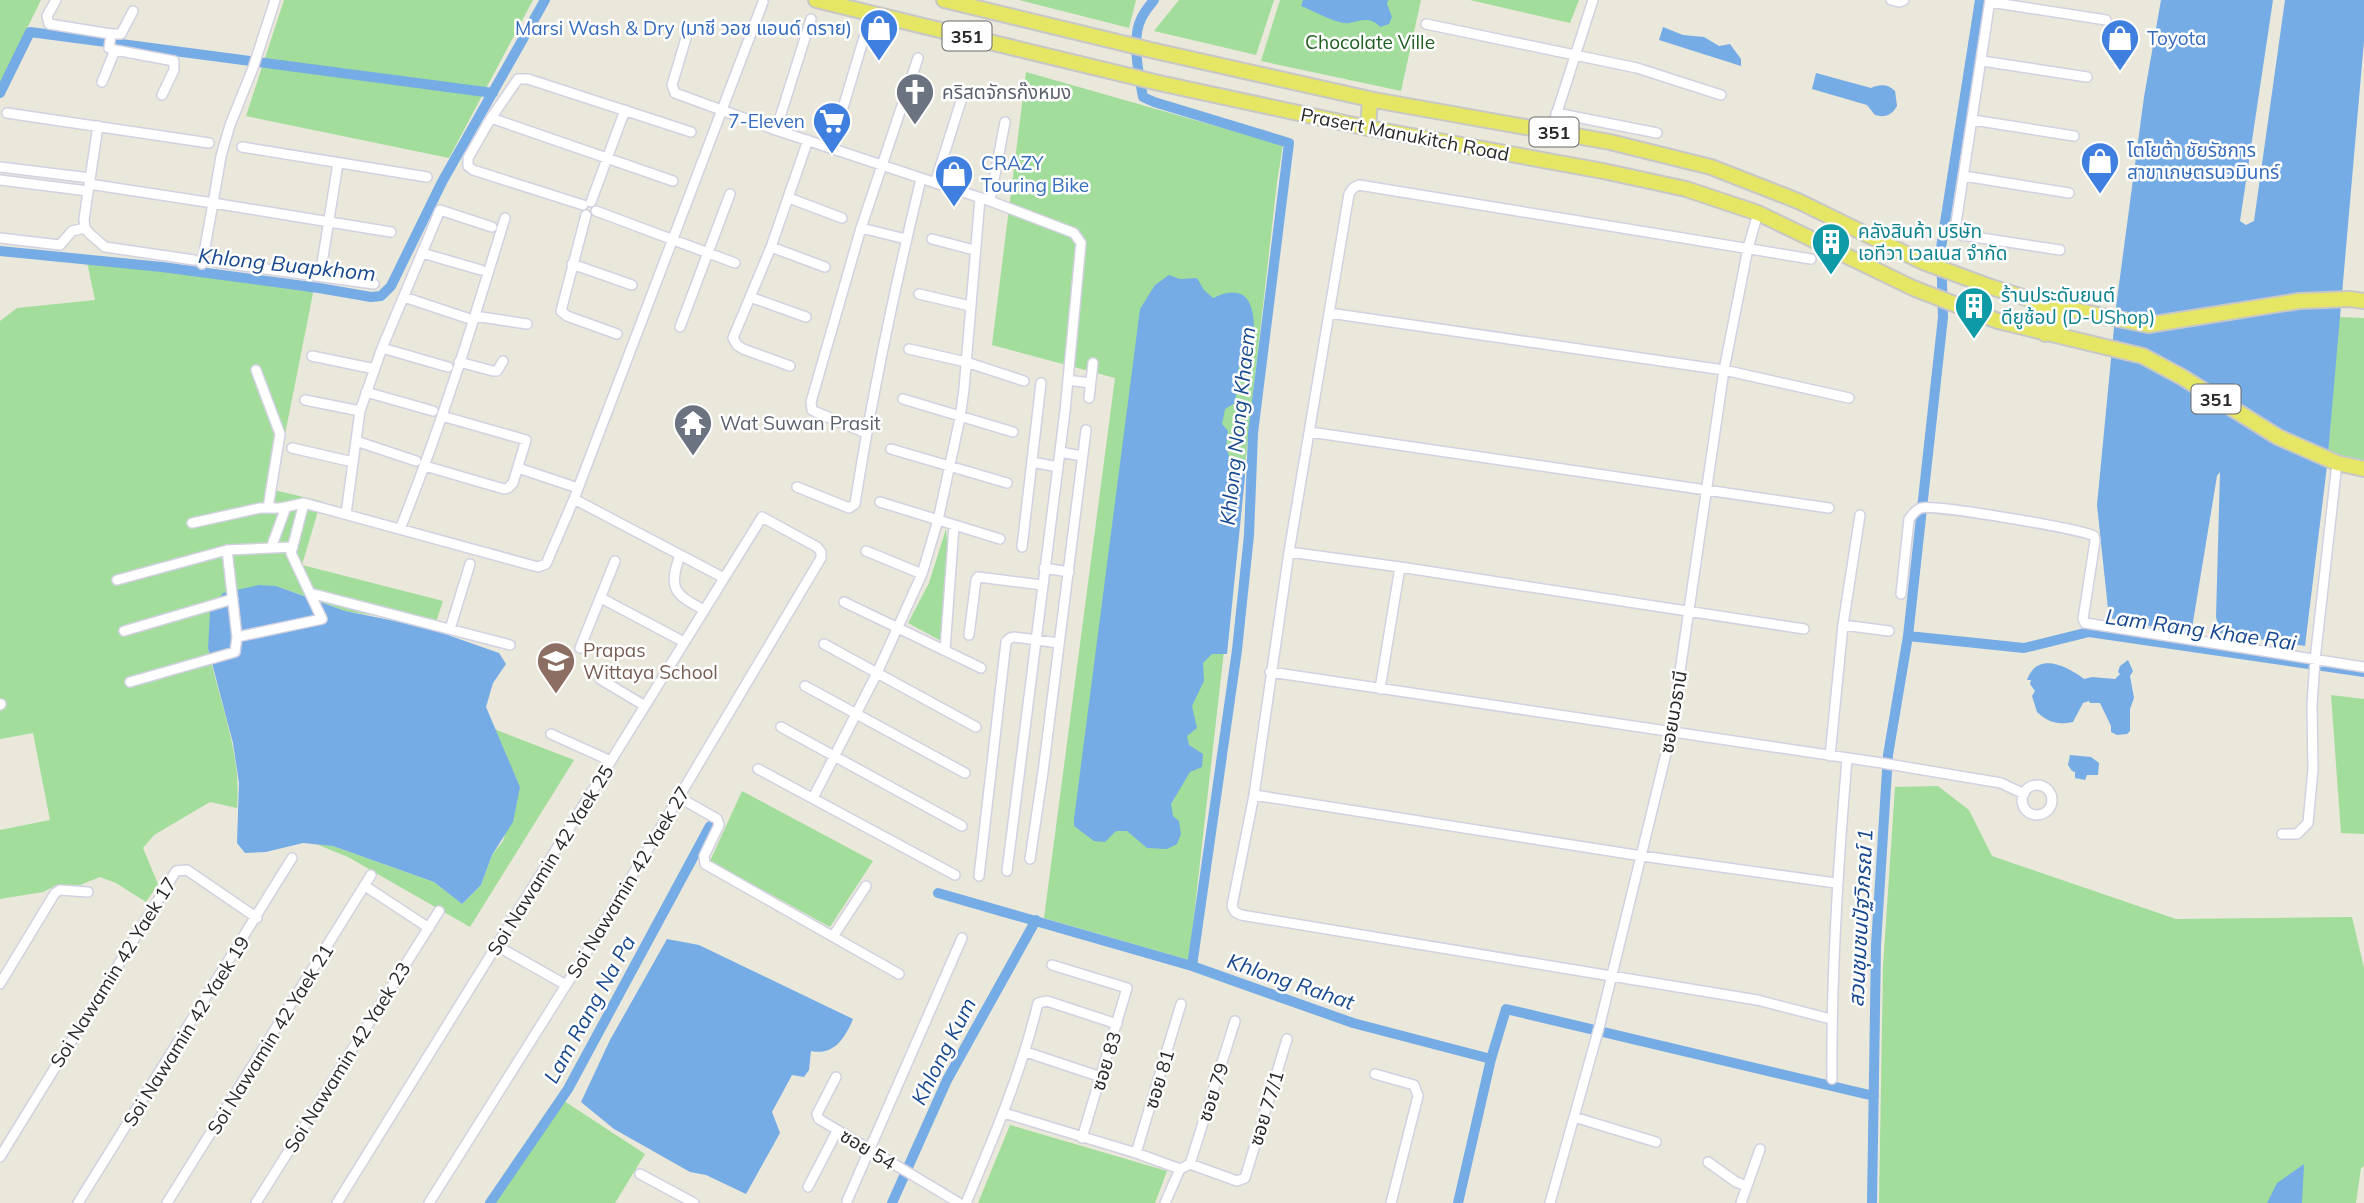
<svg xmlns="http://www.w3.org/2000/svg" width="2364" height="1203" font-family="Mulish,'Noto Sans Thai',sans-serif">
  <rect width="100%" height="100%" fill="#eae7db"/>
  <path fill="#a2dd9b" d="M0,0h41l-41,83z
    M284,0h249l-84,158 -203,-42z
    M1019,0h117l-7,28z
    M1179,0h95l-18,55 -102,-24z
    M1280,0h141l-20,91 -140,-30z
    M1470,0h109l-9,23z
    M1026,72l257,73 -6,37 -88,778 -145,-42 71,-540 -123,-33z
    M87,262l227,26 -40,202 47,11 -19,64 141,36 -10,30 -51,-14 -37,-6 -69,-25 -68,62c11,53 34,105 29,160l-27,-6 -56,33 -11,13 15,36 -12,18 -30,-19 -16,-6 -20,8h-23l-14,7 -43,7v-69l50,-10 -17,-87 -33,6v-418l17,-13 78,-8z
    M2339,317l25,1v156l-37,-8z
    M946,529l2,23 -5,90 -35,-19 21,-40z
    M2331,695l33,4v135l-23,-1z
    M494,729l80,31 -104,167 -122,-70 -32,-13 17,2 101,36 28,22 19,-19 11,-30 11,-14 17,-54z
    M1938,786l31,24 23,46 184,63 176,-2 12,51v198l-3,2 -5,35h-477l4,-237 12,-179z
    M742,791l131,70 -43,66 -120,-66z
    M558,1097l87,57 -30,49h-121z
    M1010,1125l157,46 -12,32h-177z"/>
  <path fill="#75ace5" d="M1303,0h85l-1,4 5,13 -3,7 -9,3c-10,-11 -19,-6 -31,-4 -11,2 -37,-13 -48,-17z
    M2161,0h112l-33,221 6,4 8,-4 31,-221h79v41l-37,425 -22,180 -85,-13 -4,-16 4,-145 -3,4 -26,158 -82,-16 -12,-113 19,-198 28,-210z
    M1663,27l20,8 21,2 15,9 11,-2 11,15v7l-82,-26z
    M1816,73l55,15c9,-4 17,-4 24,3l2,15c-5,9 -12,12 -22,9l-8,-10 -55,-16z
    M1169,275l11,4 17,-1 7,12 9,8c36,-17 42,8 41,39 -20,21 -14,39 -19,66l-10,6 -3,15 6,7 -2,16 3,9 15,3 1,18 -18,177h-15l-9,9 1,18 -12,25 5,22 -10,8 2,9 14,9 -1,13 -12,5 -19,32 2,12 6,5 2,13 -4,10 -10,5 -20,-1 -20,-17h-11l-11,11 -11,-1 -20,-15v-7l66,-510 15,-24z
    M259,585l17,1 69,25 80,16 74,26 7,11 -13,19 -7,24 34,80 -7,35 -21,33 -11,30 -19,19 -28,-22 -101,-36 -30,-3 -37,9 -21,1 -8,-10 2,-60 -6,-40 -25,-95 2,-36 13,-19z
    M2128,660l5,11 -3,5 4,22 -4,11v22l-3,3 -10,1 -6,-3v-6l-11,-23h-10l-1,-2 -6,2 -10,19c-15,3 -24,1 -36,-10l-5,-16 3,-5 -5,-7 1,-4h-4c10,-29 40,-14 57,-1l8,-2 23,2 5,-5 -2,-2 2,-6z
    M2070,755l21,2 8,6 -1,12h-11l-2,5 -10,-2v-6l-3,-1 -4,-6z
    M667,939l32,6 154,74c-8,19 -19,37 -42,32l-2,19 -5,7 -12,-2 -20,37 8,21 -34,61 -40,-19 -16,-3 -76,-43 -33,-27 29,-62z
    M2304,1164l-2,39h-35l10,-20z"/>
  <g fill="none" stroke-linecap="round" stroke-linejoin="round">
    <path stroke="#75ace5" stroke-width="10" d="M1154,0c-5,6 -10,12 -13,19 -10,20 -2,57 2,78l11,5 135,41 -36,290 -4,102 -12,115 -45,316
      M0,93l30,-61 463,61
      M0,251l162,16 157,21 52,9 10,-1 10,-10 51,-104 103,-182
      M1908,636l116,12 65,-16 275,40
      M938,893l254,73 161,57 138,36 -33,144
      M1491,1059l15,-50 368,87
      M490,1203l78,-114 142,-263
      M892,1203l55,-123 89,-160
      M1872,1203l4,-258 12,-190 20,-119 35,-319 -2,-69 39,-248"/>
    <g stroke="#d2d1e1" stroke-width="12">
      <path id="street" d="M56,0l-9,16 2,8 62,10 -2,14 6,2 -13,32
        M1891,0l8,2 5,-2
        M1990,0l-35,230 6,5 99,15
        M1990,2l116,18
        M1426,24l211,44 84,27
        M689,28l-17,57 3,8 101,37 214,71 84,32 7,10 -16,168 -58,460
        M111,34h10l12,-23
        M115,50l59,11v9l-12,25
        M1982,61l105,16
        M7,113l202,30
        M1556,113l101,20
        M491,118l182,63
        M1973,120l101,16
        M98,126l-14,93 1,9 5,6 15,13 89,13
        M776,130l35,-111
        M1551,131l42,-131
        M242,147l185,30
        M831,148l40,-134
        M0,167l90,11
        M1964,176l105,17
        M0,180l88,11
        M935,183l26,-82
        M89,184l124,19 8,-47 9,-31 23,-57 22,-68
        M789,198l53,20
        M990,201l15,-79
        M591,202l34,-92
        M583,205l-110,-35 -5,-4v-8l23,-40 27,-39h10l163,53
        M596,211l139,52
        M586,215l-25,96 6,5 50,18
        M861,228l45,11
        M0,238l60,7 12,-14 13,-3
        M932,239l42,11
        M771,247l54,20
        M422,253l59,17
        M1811,259l-452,-74 -6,3 -4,6 -60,358 -35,243 -22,111 3,6 6,3 516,85 74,19
        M215,262l159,22
        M202,264l11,-61 178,29
        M572,264l60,21
        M320,276l18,-113
        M919,294l51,12
        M404,297l63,21
        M750,297l56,20
        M1329,313l395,57 125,28
        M475,316l52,8
        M680,327l50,-133
        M382,348l58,-138 52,17
        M909,349l57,13 58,19
        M312,356l63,13
        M459,362l34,9h4l6,-10
        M790,366l-47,-17 -6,-4 -4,-7 38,-91 37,-107
        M256,370l24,64 -12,74
        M1068,380l22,3
        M366,392l67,19
        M1089,398l4,-35
        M903,399l110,33
        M305,400l55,11
        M1310,432l519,76
        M866,433l-50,-21 -4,-2 -1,-8 50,-174 57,-170
        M356,441l60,20
        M292,448l61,14
        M891,449l116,34
        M1060,452l22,4
        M1032,462l26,5
        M425,466l79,23 4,-1 5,-5 13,-43 -84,-24
        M518,468l60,20
        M797,487l52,21 6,-4c17,-109 40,-218 66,-325
        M574,499l150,79
        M880,502l120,37
        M346,514l14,-103 22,-63 66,19
        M192,523l68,-15h21l23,-5 234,64 8,-3 28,-65 189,-497
        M400,529c41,-102 73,-206 105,-311
        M1022,547l19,-164
        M271,548l15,-41
        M227,550l10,87
        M866,551l56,23
        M1289,552l111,15 404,62
        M680,555c-12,34 -6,39 24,55
        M1044,568l25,4
        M117,580l110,-30 66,-3
        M310,593l200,52
        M1901,594l8,-75c4,-5 6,-9 12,-11 13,-4 160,21 173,28l1,5 -12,78 2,4 279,44
        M601,598l83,44
        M844,602l137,66
        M1843,625l46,6
        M450,629l20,-65
        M124,631l109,-32
        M969,635l7,-55 2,-3 64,8
        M824,644l152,83
        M580,648l35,-87
        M945,650l9,-124
        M1270,672l612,91 119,20 23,11
        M600,679l45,27
        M130,682l105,-30 2,-15 85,-18 -31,-66 13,-50
        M805,686l160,87
        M1380,689l20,-122
        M0,705l1,-1
        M781,727l181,99
        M551,734l60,27
        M1830,756l13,-131 17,-110
        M758,769l197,106
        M2022 800a15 15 0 1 1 30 0a15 15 0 1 1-30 0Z
        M1254,795l388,61 194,27
        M680,798l37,21 2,6 -15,31 1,8 194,110
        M813,798l64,-125 45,-99 16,-54 22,-102 4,-29 16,-191
        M2282,834h15l11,-11 5,-54 -1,-64 3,-45 22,-197
        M1030,859l13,-87 43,-342
        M979,876l27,-234 4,-4 4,-1 45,6
        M365,886l64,42
        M834,935l32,-49
        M497,946l69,39
        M1052,965l75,23 -45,150
        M0,984l55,-91 5,-3 28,2
        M1026,1052l75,25
        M1375,1074l39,11 4,11 -27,107
        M836,1077l-19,37 2,5 140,84
        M1832,1079c-1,-107 6,-214 15,-320
        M1004,1113l132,40 44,16
        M1574,1117l82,25
        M1136,1153l45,-149
        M0,1157l176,-286 11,-1 70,48
        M1708,1162l28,20 11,4 -6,17
        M1190,1164l45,-143
        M1180,1169l10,-5 47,17 8,-3 42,-139
        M640,1174l54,29
        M1747,1186l13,-37
        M808,1187l29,-56
        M847,1201l115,-263
        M78,1203l214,-345
        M167,1203l204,-328
        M256,1203l183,-292
        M337,1203l425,-686 55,30 4,5v6l-236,397 -156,248
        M966,1203c28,-66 55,-130 72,-200l9,-2 70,23
        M1165,1203l15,-34
        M1550,1203l50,-179 71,-291 53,-363 24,-122 10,-35"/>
    </g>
    <g stroke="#c7c7c7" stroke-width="18">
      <path id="primary" d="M816,0l343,83 209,45 235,43 83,18 72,24 155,75 85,33 145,35 39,21 96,60 59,26 27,6
        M944,0l211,51 219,49 236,42 101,25 87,34 125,61 68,25 58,18 99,20 151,-24 51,-2 14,2
        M1368,128l2,-29
        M2040,311l20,8 -1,9 -14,6"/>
    </g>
    <use href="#street" stroke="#fff" stroke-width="9"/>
    <use href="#primary" stroke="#e5e664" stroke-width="14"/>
  </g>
  <defs>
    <g id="shop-pin" transform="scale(2.0125)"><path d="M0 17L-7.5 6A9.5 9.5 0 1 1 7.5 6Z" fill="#3f7fe0" stroke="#fff"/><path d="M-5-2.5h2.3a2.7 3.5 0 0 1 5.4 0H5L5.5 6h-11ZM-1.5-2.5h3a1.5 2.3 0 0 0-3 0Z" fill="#fff"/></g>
    <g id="church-pin" transform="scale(2.0125)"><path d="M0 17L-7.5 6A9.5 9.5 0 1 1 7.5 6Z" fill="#6b7280" stroke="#fff"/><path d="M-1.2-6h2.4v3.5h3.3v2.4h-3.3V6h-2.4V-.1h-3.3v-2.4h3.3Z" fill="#fff"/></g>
    <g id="supermarket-pin" transform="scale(2.0125)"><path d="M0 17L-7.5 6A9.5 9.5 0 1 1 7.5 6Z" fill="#3f7fe0" stroke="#fff"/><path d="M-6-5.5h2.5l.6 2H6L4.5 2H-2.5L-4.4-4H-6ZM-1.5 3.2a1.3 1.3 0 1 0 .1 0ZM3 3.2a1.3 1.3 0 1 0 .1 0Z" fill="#fff"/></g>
    <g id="building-pin" transform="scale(2.0125)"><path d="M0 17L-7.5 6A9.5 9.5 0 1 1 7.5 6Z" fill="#0f9aa8" stroke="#fff"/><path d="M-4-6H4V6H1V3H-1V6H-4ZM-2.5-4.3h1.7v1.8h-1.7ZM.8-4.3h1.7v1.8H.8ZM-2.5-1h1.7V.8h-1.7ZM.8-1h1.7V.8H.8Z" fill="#fff"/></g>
    <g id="temple-pin" transform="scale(2.0125)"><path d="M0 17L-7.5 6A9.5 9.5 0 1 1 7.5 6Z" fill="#6b7280" stroke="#fff"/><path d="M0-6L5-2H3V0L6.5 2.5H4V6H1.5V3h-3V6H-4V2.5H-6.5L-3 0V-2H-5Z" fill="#fff"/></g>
    <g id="school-pin" transform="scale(2.0125)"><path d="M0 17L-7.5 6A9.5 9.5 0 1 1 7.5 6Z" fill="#8d6e63" stroke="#fff"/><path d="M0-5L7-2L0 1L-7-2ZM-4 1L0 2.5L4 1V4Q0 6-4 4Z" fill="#fff"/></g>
  </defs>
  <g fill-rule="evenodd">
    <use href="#shop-pin" x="879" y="28"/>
    <use href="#shop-pin" x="2120" y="38"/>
    <use href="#church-pin" x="915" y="92"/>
    <use href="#supermarket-pin" x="832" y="121"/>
    <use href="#shop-pin" x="2100" y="161"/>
    <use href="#shop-pin" x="954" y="174"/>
    <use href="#building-pin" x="1831" y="242"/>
    <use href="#building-pin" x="1974" y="306"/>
    <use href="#temple-pin" x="693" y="423"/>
    <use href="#school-pin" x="556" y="661"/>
  </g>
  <g text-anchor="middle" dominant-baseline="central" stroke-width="5" stroke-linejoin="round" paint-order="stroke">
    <g fill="#fff" stroke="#696969" stroke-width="2">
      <rect x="942.5" y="21.5" width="49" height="29" rx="5"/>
      <rect x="1529.5" y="117.5" width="49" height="29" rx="5"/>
      <rect x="2191.5" y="384.5" width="49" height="29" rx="5"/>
    </g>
    <g font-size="18" font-weight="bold" fill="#292929">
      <text x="967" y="36">351</text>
      <text x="1554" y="132">351</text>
      <text x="2216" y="399">351</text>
    </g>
    <g font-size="19" fill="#366cbe" stroke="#fff" text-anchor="start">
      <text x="852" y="28" text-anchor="end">Marsi Wash &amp; Dry (มาชี วอช แอนด์ ดราย)</text>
      <text x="2147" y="38">Toyota</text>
      <text x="805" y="121" text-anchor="end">7-Eleven</text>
      <text x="2127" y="150">โตโยต้า ชัยรัชการ<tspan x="2127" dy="22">สาขาเกษตรนวมินทร์</tspan></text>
      <text x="981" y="163">CRAZY<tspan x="981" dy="22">Touring Bike</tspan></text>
    </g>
    <g font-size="19" fill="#1f6021" stroke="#fff">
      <text x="1370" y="42">Chocolate Ville</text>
    </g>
    <g font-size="19" fill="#5b616d" stroke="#fff" text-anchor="start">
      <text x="942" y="92">คริสตจักรก๊งหมง</text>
      <text x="720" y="423">Wat Suwan Prasit</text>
    </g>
    <g font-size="19" fill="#292929" stroke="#fff">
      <text transform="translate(1405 134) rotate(11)">Prasert Manukitch Road</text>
      <text transform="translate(1673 712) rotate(-80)">ซอยนวธานี</text>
      <text transform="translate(550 860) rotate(-58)">Soi Nawamin 42 Yaek 25</text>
      <text transform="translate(628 882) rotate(-59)">Soi Nawamin 42 Yaek 27</text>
      <text transform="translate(113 972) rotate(-58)">Soi Nawamin 42 Yaek 17</text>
      <text transform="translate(186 1031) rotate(-58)">Soi Nawamin 42 Yaek 19</text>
      <text transform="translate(270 1039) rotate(-58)">Soi Nawamin 42 Yaek 21</text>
      <text transform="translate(347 1057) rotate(-58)">Soi Nawamin 42 Yaek 23</text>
      <text transform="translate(1106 1061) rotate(-73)">ซอย 83</text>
      <text transform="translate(1159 1079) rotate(-73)">ซอย 81</text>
      <text transform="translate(1213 1092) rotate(-72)">ซอย 79</text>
      <text transform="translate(1266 1108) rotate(-73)">ซอย 77/1</text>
      <text transform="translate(868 1149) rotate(31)">ซอย 54</text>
    </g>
    <g font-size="19" fill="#0d838f" stroke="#fff" text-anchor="start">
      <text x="1858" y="231">คลังสินค้า บริษัท<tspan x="1858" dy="22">เอทีวา เวลเนส จำกัด</tspan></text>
      <text x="2001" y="295">ร้านประดับยนต์<tspan x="2001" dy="22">ดียูช้อป (D-UShop)</tspan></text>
    </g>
    <g font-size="19" fill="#785e54" stroke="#fff" text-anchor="start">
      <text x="583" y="650">Prapas<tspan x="583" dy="22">Wittaya School</tspan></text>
    </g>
    <g font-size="21" font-style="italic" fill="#17488f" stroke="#fff">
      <text transform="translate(287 264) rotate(6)">Khlong Buapkhom</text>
      <text transform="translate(1237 426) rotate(-84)">Khlong Nong Khaem</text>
      <text transform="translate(2201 629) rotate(8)">Lam Rang Khae Rai</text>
      <text transform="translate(1860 918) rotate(-87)">สวนชุมชนปัฐวิกรณ์ 1</text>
      <text transform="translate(1291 981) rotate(19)">Khlong Rahat</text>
      <text transform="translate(589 1009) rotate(-61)">Lam Rang Na Pa</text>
      <text transform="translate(943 1051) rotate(-63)">Khlong Kum</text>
    </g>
  </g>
</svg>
